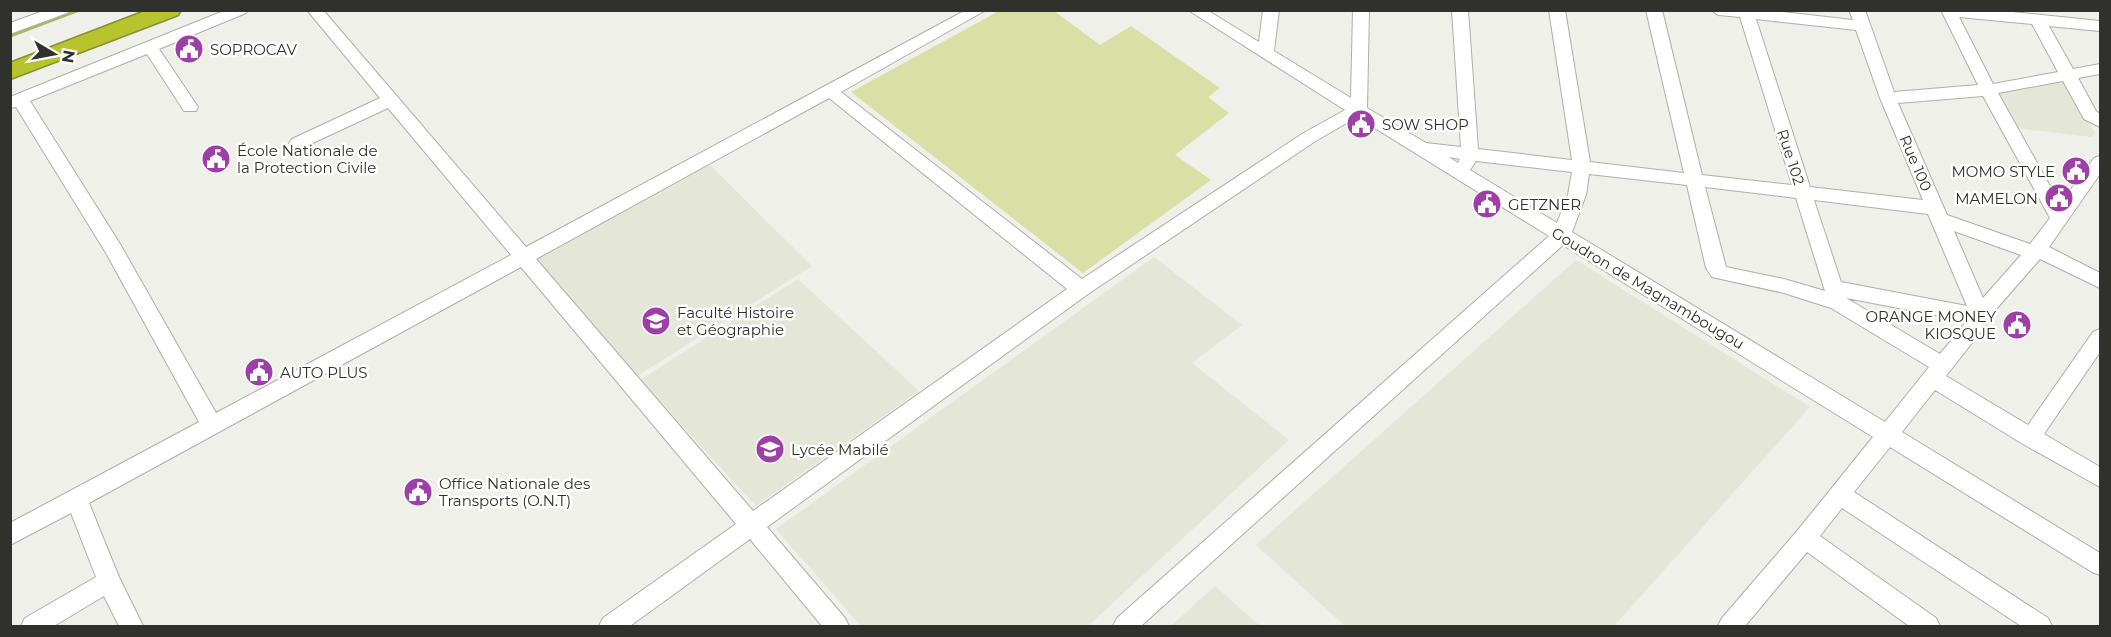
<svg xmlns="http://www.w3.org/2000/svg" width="2111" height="637" font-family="Montserrat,sans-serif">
  <rect width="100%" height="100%" fill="#eff0e9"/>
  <path fill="#e4e6d8" d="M2060,78l6,3 29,52 -3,4 -77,-9 -20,-36z
    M709,164l103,102 -175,110 -105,-117z
    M1154,257l88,68 -50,38 97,77 -201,186h-227l-85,-97z
    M1576,260l234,147 -196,219h-269l-89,-81z
    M798,279l121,112 -163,115 -116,-126z
    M1215,586l45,40h-89z"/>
  <path fill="#d8e0a6" d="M999,11h55l46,34 31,-19 89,62 -12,9 21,16 -54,42 36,25 -128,93 -232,-181z"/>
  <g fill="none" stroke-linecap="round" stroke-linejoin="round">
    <path stroke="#acb55e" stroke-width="3" d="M10,36l69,-26"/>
    <g stroke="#aeafa8" stroke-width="2">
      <path id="minor" d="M46,10h23l-2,3 -57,21v-11z
        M226,10h22l-2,3 -87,36 39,58 -2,4h-12l-37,-57 -117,47 90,143 96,169 295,-158 -123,-147 -84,39h-12l-3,-4 3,-4 88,-41 -73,-88h16l203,237 440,-237h20l-145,82 241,187 220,-145 43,-24 -157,-100h19l52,32 4,-32h16l-5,41 77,47 2,-88h16l-2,98 59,35 35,4 -9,-137h16l10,139 94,11 -23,-150h16l25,152 94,11 -38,-163h16l40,165 90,10 -52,-168 -22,-2 -7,-5h54l88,10 -4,-10h16l29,82 84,-7 -37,-75h51l108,11v10l-51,-5 24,43 27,-5v10l-22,4 18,33 4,3v13l-16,-8 -21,-38 -65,12 62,111 34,-46 6,-2v18l-51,73 51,26v15l-60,-29 -49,56 -2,6 -43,55 82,49 65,-93 7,-3v23l-56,82 56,33v20l-77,-43 -88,-54 -33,42 198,121v22l-8,-3 -202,-125 -36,45 194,126 4,8h-31l-179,-118 -22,28 116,82 4,8h-31l-102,-74 -62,74h-27l4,-8 75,-87 76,-94 -310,-192 -422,381h-28l4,-8 432,-382 -192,-119 -43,25 -226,152 -321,233 78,91 4,8h-27l-72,-87 -120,87h-31l4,-8 133,-94 -215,-257 -432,236 30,74 24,49h-24l-15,-30 -50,30h-33l4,-8 71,-41 -25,-64 -61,32v-22l189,-101 -93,-169 -90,-146 -6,1v-11zM1959,17l73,7 26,48 -65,12zM1756,19l100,11 24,68 43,102 -113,-13zM1983,96l67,122 -20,26 -83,-29 -49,-112zM829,98l238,191 -314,222 -217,-252zM1449,157l11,2 -2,4zM1476,161l96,11 -4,23 -11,28 -87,-53zM1589,174l98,11 19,83 6,9 72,16 47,15 98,59 -44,55 -313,-190 14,-37zM1705,187l91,11 29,93 -41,-12 -58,-12zM1814,200l114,14 39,92 -126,-24zM1954,231l67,24 -38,43zM1846,298l121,23 -27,33z"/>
    </g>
    <g stroke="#88902e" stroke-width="3">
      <path id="highway" d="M148,10h33l-3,5 -168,64v-16z"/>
    </g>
    <use href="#minor" fill="#fff" fill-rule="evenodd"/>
    <use href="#highway" fill="#b8c42e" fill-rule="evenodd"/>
  </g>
  <defs>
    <g id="civic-disc" transform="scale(1.5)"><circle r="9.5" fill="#9e3fa7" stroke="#fffffe"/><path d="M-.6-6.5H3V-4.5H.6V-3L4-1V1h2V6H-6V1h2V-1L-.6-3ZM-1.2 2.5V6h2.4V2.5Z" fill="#fff"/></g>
    <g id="university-disc" transform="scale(1.5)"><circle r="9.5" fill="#9e3fa7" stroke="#fffffe"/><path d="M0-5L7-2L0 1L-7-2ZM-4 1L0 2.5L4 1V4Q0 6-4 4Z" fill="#fff"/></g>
    <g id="school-disc" transform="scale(1.5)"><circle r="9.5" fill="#9e3fa7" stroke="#fffffe"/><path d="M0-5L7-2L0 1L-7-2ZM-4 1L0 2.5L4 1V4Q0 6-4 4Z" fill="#fff"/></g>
  </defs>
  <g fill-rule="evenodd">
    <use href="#civic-disc" x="189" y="49"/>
    <use href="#civic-disc" x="1361" y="124"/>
    <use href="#civic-disc" x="216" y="159"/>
    <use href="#civic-disc" x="2076" y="171"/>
    <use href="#civic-disc" x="2059" y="198"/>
    <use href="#civic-disc" x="1487" y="204"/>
    <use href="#university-disc" x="656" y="321"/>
    <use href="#civic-disc" x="2017" y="325"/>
    <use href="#civic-disc" x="259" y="372"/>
    <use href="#school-disc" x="770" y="449"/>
    <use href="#civic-disc" x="418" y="492"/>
  </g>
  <g text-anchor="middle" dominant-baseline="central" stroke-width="5" stroke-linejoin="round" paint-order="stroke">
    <g font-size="15" fill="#30302d" stroke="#fffffe" text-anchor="start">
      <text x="210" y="49">SOPROCAV</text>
      <text x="1382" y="124">SOW SHOP</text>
      <text x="237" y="150">École Nationale de<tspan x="237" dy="17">la Protection Civile</tspan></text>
      <text x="2055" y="171" text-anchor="end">MOMO STYLE</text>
      <text x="2038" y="198" text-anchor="end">MAMELON</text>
      <text x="1508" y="204">GETZNER</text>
      <text x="677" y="312">Faculté Histoire<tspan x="677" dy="17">et Géographie</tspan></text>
      <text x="1996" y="316" text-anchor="end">ORANGE MONEY<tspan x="1996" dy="17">KIOSQUE</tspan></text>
      <text x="280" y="372">AUTO PLUS</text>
      <text x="791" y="449">Lycée Mabilé</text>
      <text x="439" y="483">Office Nationale des<tspan x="439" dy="17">Transports (O.N.T)</tspan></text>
    </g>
    <g font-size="15" fill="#30302d" stroke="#fffffe">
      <text transform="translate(1791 157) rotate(72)">Rue 102</text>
      <text transform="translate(1916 163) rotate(67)">Rue 100</text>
      <text transform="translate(1648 288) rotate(31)">Goudron de Magnambougou</text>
    </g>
  </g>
  <rect width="2111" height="637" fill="none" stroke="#30302d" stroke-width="24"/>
  <g transform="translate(54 54) rotate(100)" stroke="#fffffe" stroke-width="4.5" paint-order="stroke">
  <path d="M0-4.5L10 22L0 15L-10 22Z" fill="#30302d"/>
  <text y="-9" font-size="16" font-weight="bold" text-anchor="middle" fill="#30302d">N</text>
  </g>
</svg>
